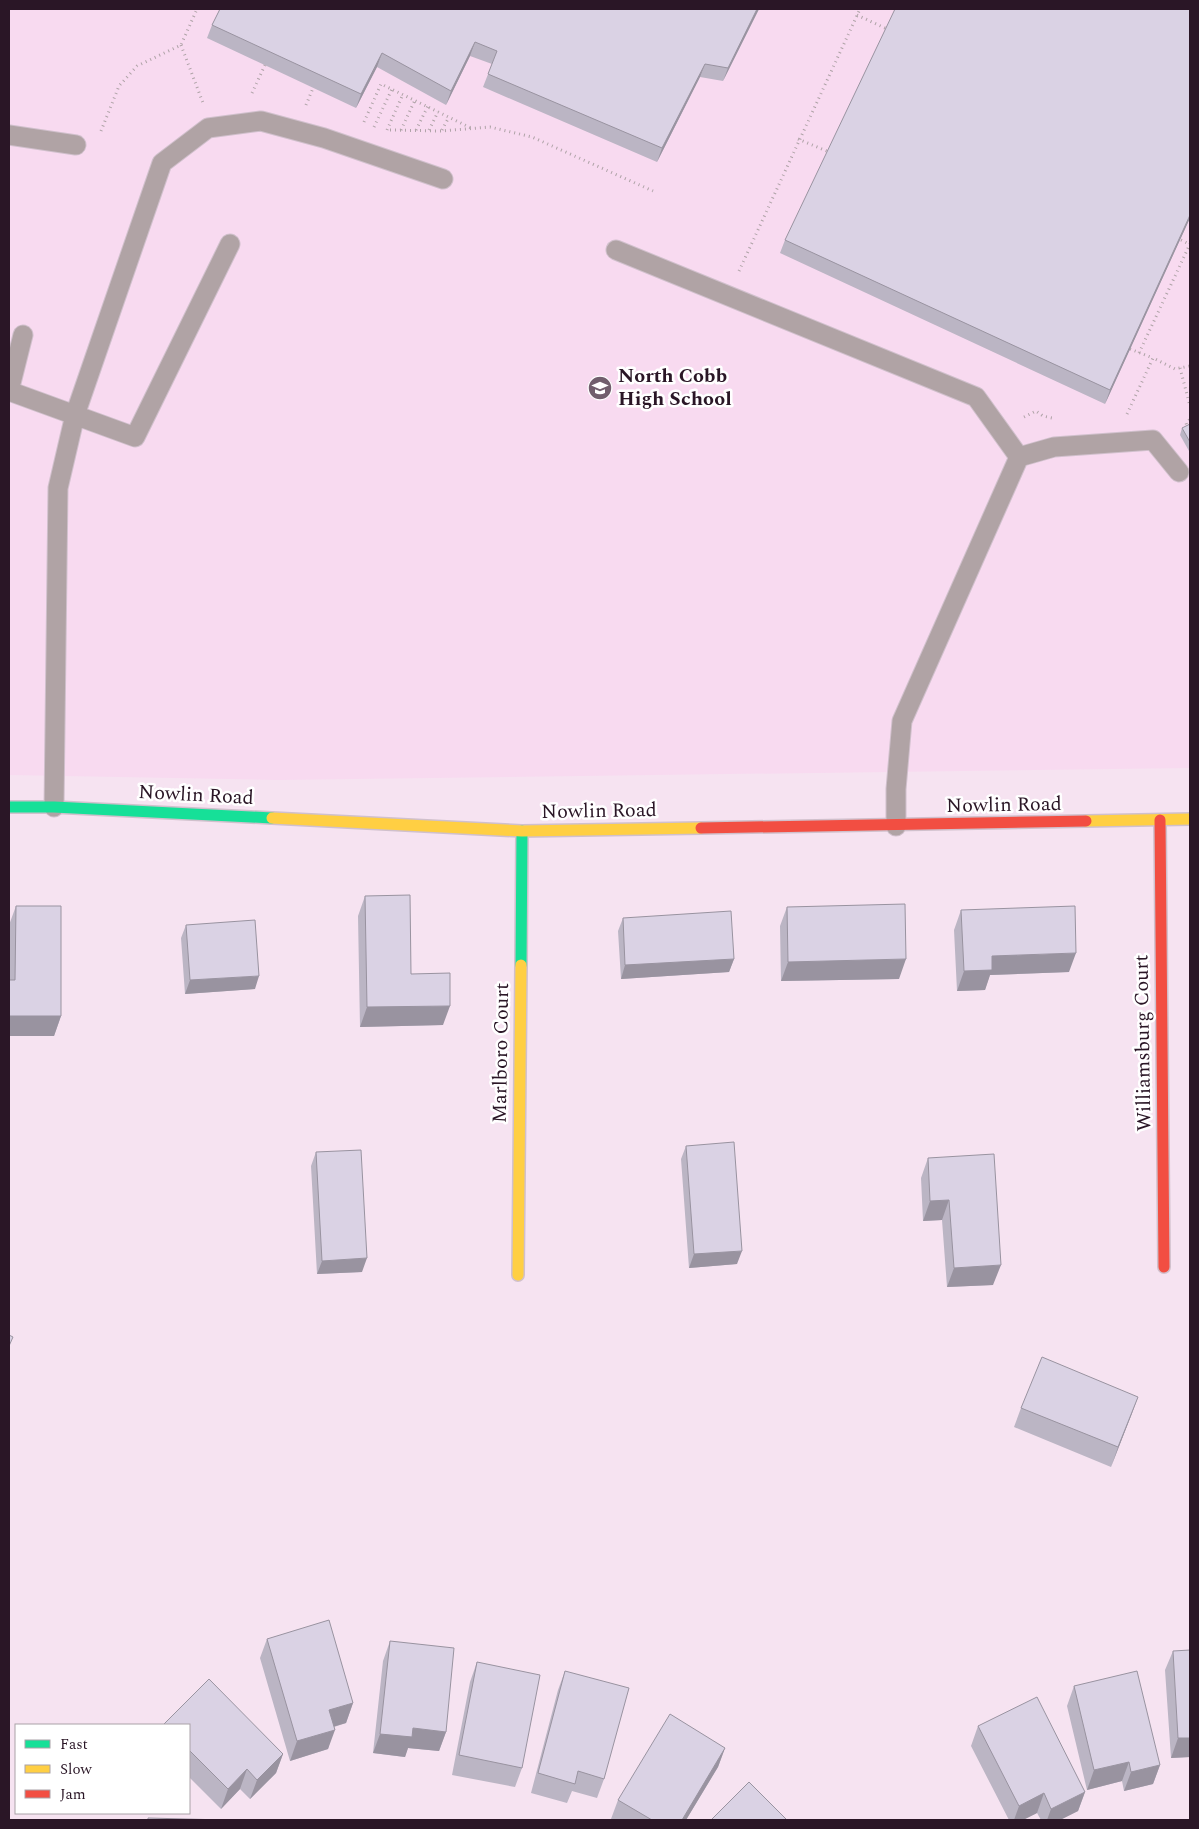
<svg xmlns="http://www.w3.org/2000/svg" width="1199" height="1829" font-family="Spectral,serif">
  <rect width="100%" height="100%" fill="#f6e3f1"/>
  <path fill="#f8daf0" d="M9,9h1181v759l-913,12 -268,-5z"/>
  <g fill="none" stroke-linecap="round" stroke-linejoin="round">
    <g stroke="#d0c0cc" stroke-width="21">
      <path id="lane" d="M9,135l67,10
        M616,250l360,147 43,60
        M9,391l126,46 95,-193
        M9,391l14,-56
        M1019,457l35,-10 99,-7 26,32
        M54,807l4,-319 17,-73 87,-252 46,-35 53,-7 63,17 119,41
        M896,826v-37l6,-68 117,-264"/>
    </g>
    <g stroke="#d0c0cc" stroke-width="14">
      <path id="fast" d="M9,807h45l218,11
        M521,965l1,-134"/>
    </g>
    <g stroke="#d0c0cc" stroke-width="14">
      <path id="slow" d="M272,818l250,13 179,-3
        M1086,821l104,-2
        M518,1275l3,-310"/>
    </g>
    <g stroke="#d0c0cc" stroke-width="14">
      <path id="jam" d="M1160,820l4,447
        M701,828l385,-7"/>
    </g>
    <path stroke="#afa3a7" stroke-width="3" stroke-dasharray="1 4" stroke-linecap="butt" d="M857,15l30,14
      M181,45l22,58
      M252,93l13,-28
      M306,105l7,-17
      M364,122l17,-38 90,44
      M374,127l18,-38
      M387,130l16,-36
      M390,130l51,1 49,-4 42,10 121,54
      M401,130l14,-30
      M416,130l12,-24
      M429,130l9,-18
      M442,130l7,-13
      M101,131l18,-45 18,-20 44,-21 16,-36
      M798,139l31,13
      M1181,240l8,4
      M739,271l121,-262
      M1130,349l23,9
      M1139,353l51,-109
      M1180,368l10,38
      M1127,414l26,-56 22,11 15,-3
      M1024,417l12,-6 7,5 9,2
      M1188,429l-2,-6 4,-4"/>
    <use href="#lane" stroke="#b0a3a5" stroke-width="19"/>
    <use href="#fast" stroke="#16e098" stroke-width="11"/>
    <use href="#slow" stroke="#ffcf43" stroke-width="11"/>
    <use href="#jam" stroke="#f24e42" stroke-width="11"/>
  </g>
  <path fill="#bbb5c4" d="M220,9h539l-36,72 -23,-4 -43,85 -174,-75 9,-23 -22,-8 -24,49 -69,-38 -21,41 -149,-70 5,-13z
    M1190,218l-85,186 -325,-151 5,-13z
    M1190,424v27h-1l-9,-16 2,-7z
    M365,896l46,78 32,51 -83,2 -2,-111z
    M16,906l45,110 -7,20h-45v-111z
    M787,907l112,72 -118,2 -1,-55z
    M961,910l108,62 -79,3 -5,15 -28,1 -3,-61z
    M623,918l111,41 -5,13 -108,7 -3,-48z
    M186,925l69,64 -70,5 -4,-56z
    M686,1146l51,118 -48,4 -8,-109z
    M316,1152l46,120 -45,2 -6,-108z
    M928,1158l65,127 -46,2 -5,-67 -19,1 -2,-43z
    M1138,1397l-27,70 -97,-40 7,-19z
    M267,1639l86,64 -7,20 -12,4 -6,22 -38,12 -30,-103z
    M390,1641l56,91 -7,19 -31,-3 -3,9 -32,-4 10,-92z
    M1173,1651l17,106 -19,1 -6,-88z
    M477,1662l45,106 -7,19 -63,-12 18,-93z
    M565,1671l39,108 -7,19 -25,-7 -5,12 -36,-10 27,-103z
    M1074,1686l86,79 -7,19 -29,7 -2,-10 -35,9 -20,-84z
    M189,1725l94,29 -7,19 -26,26 -10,-10 -19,20 -32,-32z
    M978,1726l107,66 -7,19 -18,9h-19l-4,-7 -14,7h-14l-38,-74z
    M725,1748l-7,19 -32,53h-73l-2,-1 7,-19z"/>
  <path fill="#9993a0" d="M757,9h2l-36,72 5,-13z
    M475,42l-5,14 -24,49 5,-14z
    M382,53l-5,14 -21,41 5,-14z
    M705,64l-5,13 -43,85 5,-14z
    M1190,215v3l-85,186 5,-14z
    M1076,953l-7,19 -79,3 -5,15 -28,1 7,-20 28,-15z
    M734,959l-5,13 -108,7 4,-14z
    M906,959l-7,20 -118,2 7,-19z
    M259,976l-4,13 -70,5 5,-14z
    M450,1006l-7,19 -83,2 7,-20z
    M9,1016h52l-7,20h-45z
    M949,1200l-7,20 -19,1 7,-20z
    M742,1251l-5,13 -48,4 5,-14z
    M367,1258l-5,14 -45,2 5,-13z
    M1001,1265l-8,20 -46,2 7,-19z
    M1138,1397l-7,19 -20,51 7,-20z
    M353,1703l-7,20 -24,7 7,-20z
    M413,1728l33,4 -7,19 -31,-3 -3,9 -32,-4 7,-19z
    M335,1730l-7,19 -38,12 7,-20z
    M1178,1738h12v19l-19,1z
    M725,1748l-7,19 -32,53h-4z
    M283,1754l-7,19 -26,26 7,-19z
    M1129,1762l-7,19 -35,9 7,-20z
    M1160,1765l-7,19 -29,7 7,-19z
    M247,1769l-7,20 -19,20 7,-20z
    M1085,1792l-7,19 -18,9h-13l4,-11z
    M1044,1793l-7,20 -14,7h-9l5,-14z"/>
  <path fill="#dad2e4" stroke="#9993a0" d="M220,9h537l-29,59 -23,-4 -43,84 -174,-74 9,-23 -22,-9 -24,49 -69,-38 -21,41 -149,-69z
    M895,9h295v206l-80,175 -325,-150z
    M1190,424v18l-8,-14z
    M410,895l1,79 39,-1v33l-83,1 -2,-111z
    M905,904l1,55 -118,3 -1,-55z
    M16,906h45v110h-52v-36h6z
    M1075,906l1,47 -84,3v14l-28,1 -3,-61z
    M731,911l3,48 -109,6 -2,-47z
    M255,920l4,56 -69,4 -4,-55z
    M734,1142l8,109 -48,3 -8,-108z
    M361,1150l6,108 -45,3 -6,-109z
    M994,1154l7,111 -47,3 -5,-68 -19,1 -2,-43z
    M9,1335l4,2 -4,9z
    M1042,1357l96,40 -20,50 -97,-39z
    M329,1620l24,83 -24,7 6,20 -38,11 -30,-102z
    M390,1641l64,7 -8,84 -33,-4 -1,9 -32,-3z
    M1190,1650v88h-12l-5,-87z
    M477,1662l63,13 -18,93 -63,-13z
    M565,1671l64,17 -25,91 -26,-8 -3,13 -37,-11z
    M1137,1671l23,94 -29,7 -2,-10 -35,8 -20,-84z
    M209,1679l74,75 -26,26 -10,-11 -19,20 -39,-39v-25h-26z
    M1037,1697l48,95 -34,17 -7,-16 -25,13 -41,-80z
    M670,1714l55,34 -43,72h-30l-34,-20z
    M749,1782l38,38h-76z
    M148,1818l76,2h-76z"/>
  <defs>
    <g id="school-disc" transform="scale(1.25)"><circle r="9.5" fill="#715e6d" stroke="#fff"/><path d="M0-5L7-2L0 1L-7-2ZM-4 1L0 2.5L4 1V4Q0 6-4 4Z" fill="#fff"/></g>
  </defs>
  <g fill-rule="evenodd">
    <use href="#school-disc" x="600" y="388"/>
  </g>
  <g text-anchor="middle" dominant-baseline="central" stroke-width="5" stroke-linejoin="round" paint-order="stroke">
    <g font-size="20" font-weight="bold" fill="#2a1626" stroke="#fff" text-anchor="start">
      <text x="618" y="376">North Cobb<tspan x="618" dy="23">High School</tspan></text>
    </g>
    <g font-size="20" fill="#2a1626" stroke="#fff">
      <text transform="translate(196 795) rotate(3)">Nowlin Road</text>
      <text transform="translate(1004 805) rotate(-1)">Nowlin Road</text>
      <text transform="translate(599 811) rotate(-1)">Nowlin Road</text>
      <text transform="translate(1143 1043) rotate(-91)">Williamsburg Court</text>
      <text transform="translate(501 1053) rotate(-89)">Marlboro Court</text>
    </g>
  </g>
  <rect width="1199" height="1829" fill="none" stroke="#2a1626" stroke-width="20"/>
  <rect x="15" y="1724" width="175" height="90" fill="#ffffff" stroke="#aaa2a8"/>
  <rect x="25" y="1740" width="25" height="8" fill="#16e098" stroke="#aaa2a8"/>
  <text x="60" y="1749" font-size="15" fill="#2a1626">Fast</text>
  <rect x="25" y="1765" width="25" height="8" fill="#ffcf43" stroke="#aaa2a8"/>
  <text x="60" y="1774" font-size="15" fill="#2a1626">Slow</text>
  <rect x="25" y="1790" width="25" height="8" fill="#f24e42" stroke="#aaa2a8"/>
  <text x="60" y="1799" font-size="15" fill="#2a1626">Jam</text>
</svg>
